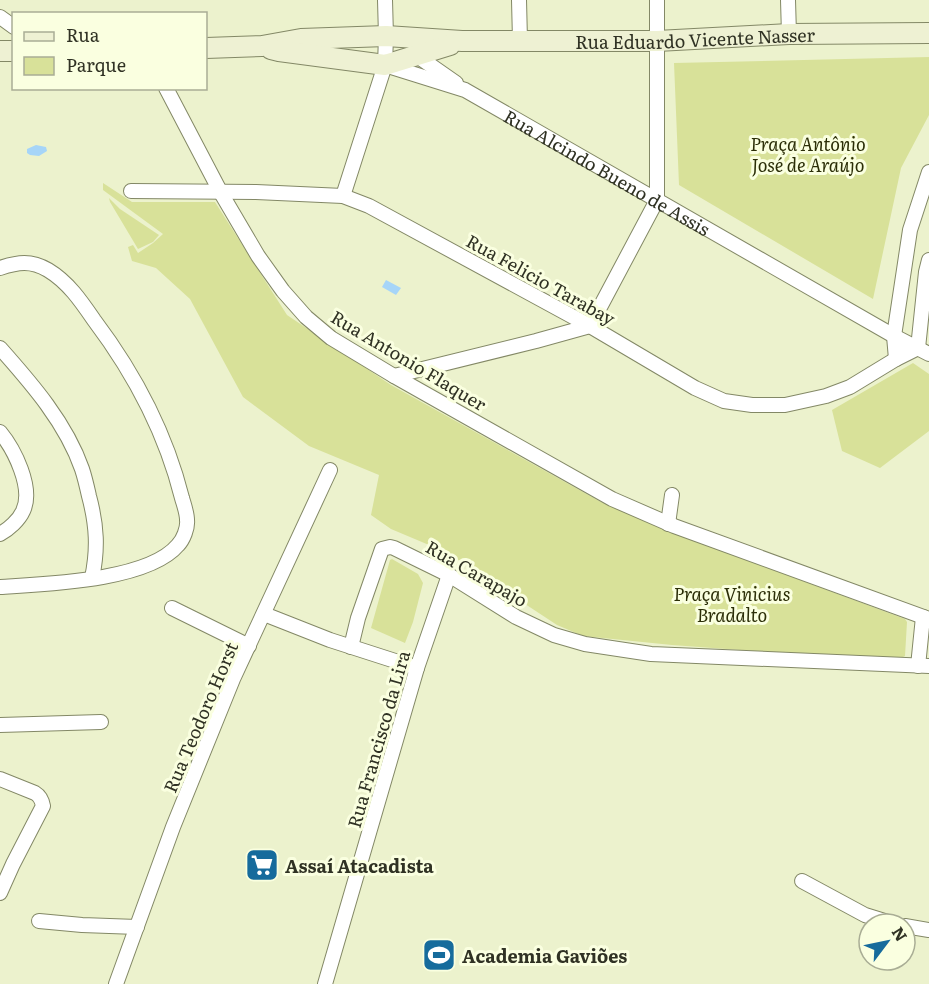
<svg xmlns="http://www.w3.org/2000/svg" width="929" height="984" font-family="Literata,serif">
  <rect width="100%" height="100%" fill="#ecf2cd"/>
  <path fill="#d8e199" d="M929,57v58l-28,53 -28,131 -194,-114 -5,-122z
    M103,183l29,19h83l72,113 104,70 210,117 100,41 204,76 2,3 -2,34 -4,2 -78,-2 -151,-11 -89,-9 -26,-11 -109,-72 -57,-24 -20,-14 8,-40 -70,-29 -66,-49 -53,-98 -34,-31 -24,-7 -4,-14 5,-2 5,8 15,-10 10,-9 -60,-44z
    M109,198l11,11 39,26 -6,7 -15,7 -28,-47z
    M913,363l16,11v57l-49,37 -38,-17 -10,-41z
    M392,559l26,15 5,9 -10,39 -8,21 -34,-15 19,-68z"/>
  <path fill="#a6d5f8" d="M36,145l10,2 1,4 -8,5 -9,-1 -3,-2v-4z
    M386,280l15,8 -5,7 -14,-8z"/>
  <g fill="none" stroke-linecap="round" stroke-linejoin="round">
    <g stroke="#838866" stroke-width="16">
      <g id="street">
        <path d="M519,0l1,40"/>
        <path d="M788,0l1,34"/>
        <path d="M0,17l14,10"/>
        <path d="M413,53l43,30"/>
        <path id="s1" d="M385,65l80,25 429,246 35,18"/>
        <path d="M166,88l55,105 37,63 25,35 23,26 25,21 63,38 218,123 62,27 255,93"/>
        <path d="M131,191l125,1 87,4 26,10 221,120 105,62 29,13 28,4h33l41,-9 24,-9 46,-28 22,-11 8,-76 3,-12"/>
        <path d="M343,196l42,-131 1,-29 -1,-36"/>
        <path d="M0,268c18,-6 31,-8 48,2 20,12 33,31 46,50 40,53 72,114 88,178 2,7 5,15 5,22 1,8 -4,20 -9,25 -30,36 -133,39 -178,42"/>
        <path d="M0,348c32,36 66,75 82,121 3,9 5,18 7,27 8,30 9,53 3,82"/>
        <path d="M896,359l-2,-23 16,-106 19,-58"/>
        <path d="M394,376l142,-35 54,-15 67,-126v-200"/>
        <path d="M0,432c14,17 34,56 23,79 -4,9 -14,18 -23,23"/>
        <path d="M668,524l4,-29"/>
        <path d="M172,608l77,38"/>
        <path d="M264,614l66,26 87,28"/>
        <path d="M351,647l7,-29 24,-69 8,-2 4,1 55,27 67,42 38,18 31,9 66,10 278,12"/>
        <path d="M918,666l5,-49"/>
        <path d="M0,725l101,-3"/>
        <path d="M0,779l35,14c5,3 7,7 8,13l-30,58 -13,29"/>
        <path d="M802,881l63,34 29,9"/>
        <path d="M39,921l43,4 55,2"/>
        <path d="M905,926l24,4"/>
        <path d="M116,984l57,-157 60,-148 97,-209"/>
        <path d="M325,984l92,-316 32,-93"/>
      </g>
    </g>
    <g stroke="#838866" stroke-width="22">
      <g id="secondary">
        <path id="s2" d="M206,48l56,-2 39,-7 85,-3 76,5h195l132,-7 140,-1"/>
        <path d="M271,49l8,2 106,14 65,-20"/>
        <path d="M0,51h14"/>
      </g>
    </g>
    <use href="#street" stroke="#fff" stroke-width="14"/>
    <use href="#secondary" stroke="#eef1d3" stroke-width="20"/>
  </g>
  <defs>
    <g id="supermarket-square" transform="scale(1.725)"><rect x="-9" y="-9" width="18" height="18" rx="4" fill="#166b9c" stroke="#faffe0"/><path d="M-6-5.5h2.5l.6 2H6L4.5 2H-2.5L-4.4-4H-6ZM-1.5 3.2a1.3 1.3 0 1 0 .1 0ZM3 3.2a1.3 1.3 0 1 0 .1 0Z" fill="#fff"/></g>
    <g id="stadium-square" transform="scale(1.725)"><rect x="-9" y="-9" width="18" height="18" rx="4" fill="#166b9c" stroke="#faffe0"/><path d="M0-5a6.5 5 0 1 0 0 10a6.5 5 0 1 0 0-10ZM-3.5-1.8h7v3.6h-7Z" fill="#fff"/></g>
  </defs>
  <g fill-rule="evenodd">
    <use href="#supermarket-square" x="262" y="865"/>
    <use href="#stadium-square" x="439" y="955"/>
  </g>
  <g text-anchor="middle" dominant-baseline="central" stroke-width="6" stroke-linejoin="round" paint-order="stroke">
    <g font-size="18" fill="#303224" stroke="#faffe0">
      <text stroke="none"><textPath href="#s2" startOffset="490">Rua Eduardo Vicente Nasser</textPath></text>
      <text stroke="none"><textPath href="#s1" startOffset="248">Rua Alcindo Bueno de Assis</textPath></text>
      <text transform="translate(541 279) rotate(29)">Rua Felicio Tarabay</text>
      <text transform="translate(409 360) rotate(31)">Rua Antonio Flaquer</text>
      <text transform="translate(477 573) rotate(30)">Rua Carapajo</text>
      <text transform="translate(200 717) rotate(-67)">Rua Teodoro Horst</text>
      <text transform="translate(378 739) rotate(-74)">Rua Francisco da Lira</text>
    </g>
    <g font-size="18" font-style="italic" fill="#2b2e07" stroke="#faffe0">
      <text x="808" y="143">Praça Antônio<tspan x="808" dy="21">José de Araújo</tspan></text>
      <text x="732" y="593">Praça Vinicius<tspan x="732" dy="21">Bradalto</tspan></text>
    </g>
    <g font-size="18" font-weight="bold" fill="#303224" stroke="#faffe0" text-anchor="start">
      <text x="285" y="865">Assaí Atacadista</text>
      <text x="462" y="955">Academia Gaviões</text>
    </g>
  </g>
  <rect x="12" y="12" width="195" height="78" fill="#faffe0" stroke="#a9ad95" stroke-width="1.5"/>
  <rect x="24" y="32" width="30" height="9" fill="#eef1d3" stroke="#a9ad95" stroke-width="1.5"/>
  <text x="66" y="42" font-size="18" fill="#303224">Rua</text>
  <rect x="24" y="57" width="30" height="18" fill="#d8e199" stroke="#a9ad95" stroke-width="1.5"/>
  <text x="66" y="72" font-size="18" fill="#303224">Parque</text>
  <g transform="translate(887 942) rotate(58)"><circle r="28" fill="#faffe0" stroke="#a9ad95" stroke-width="1.5"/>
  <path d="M0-4.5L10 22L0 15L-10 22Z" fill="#166b9c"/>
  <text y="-9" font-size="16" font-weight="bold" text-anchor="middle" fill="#303224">N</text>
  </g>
</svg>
